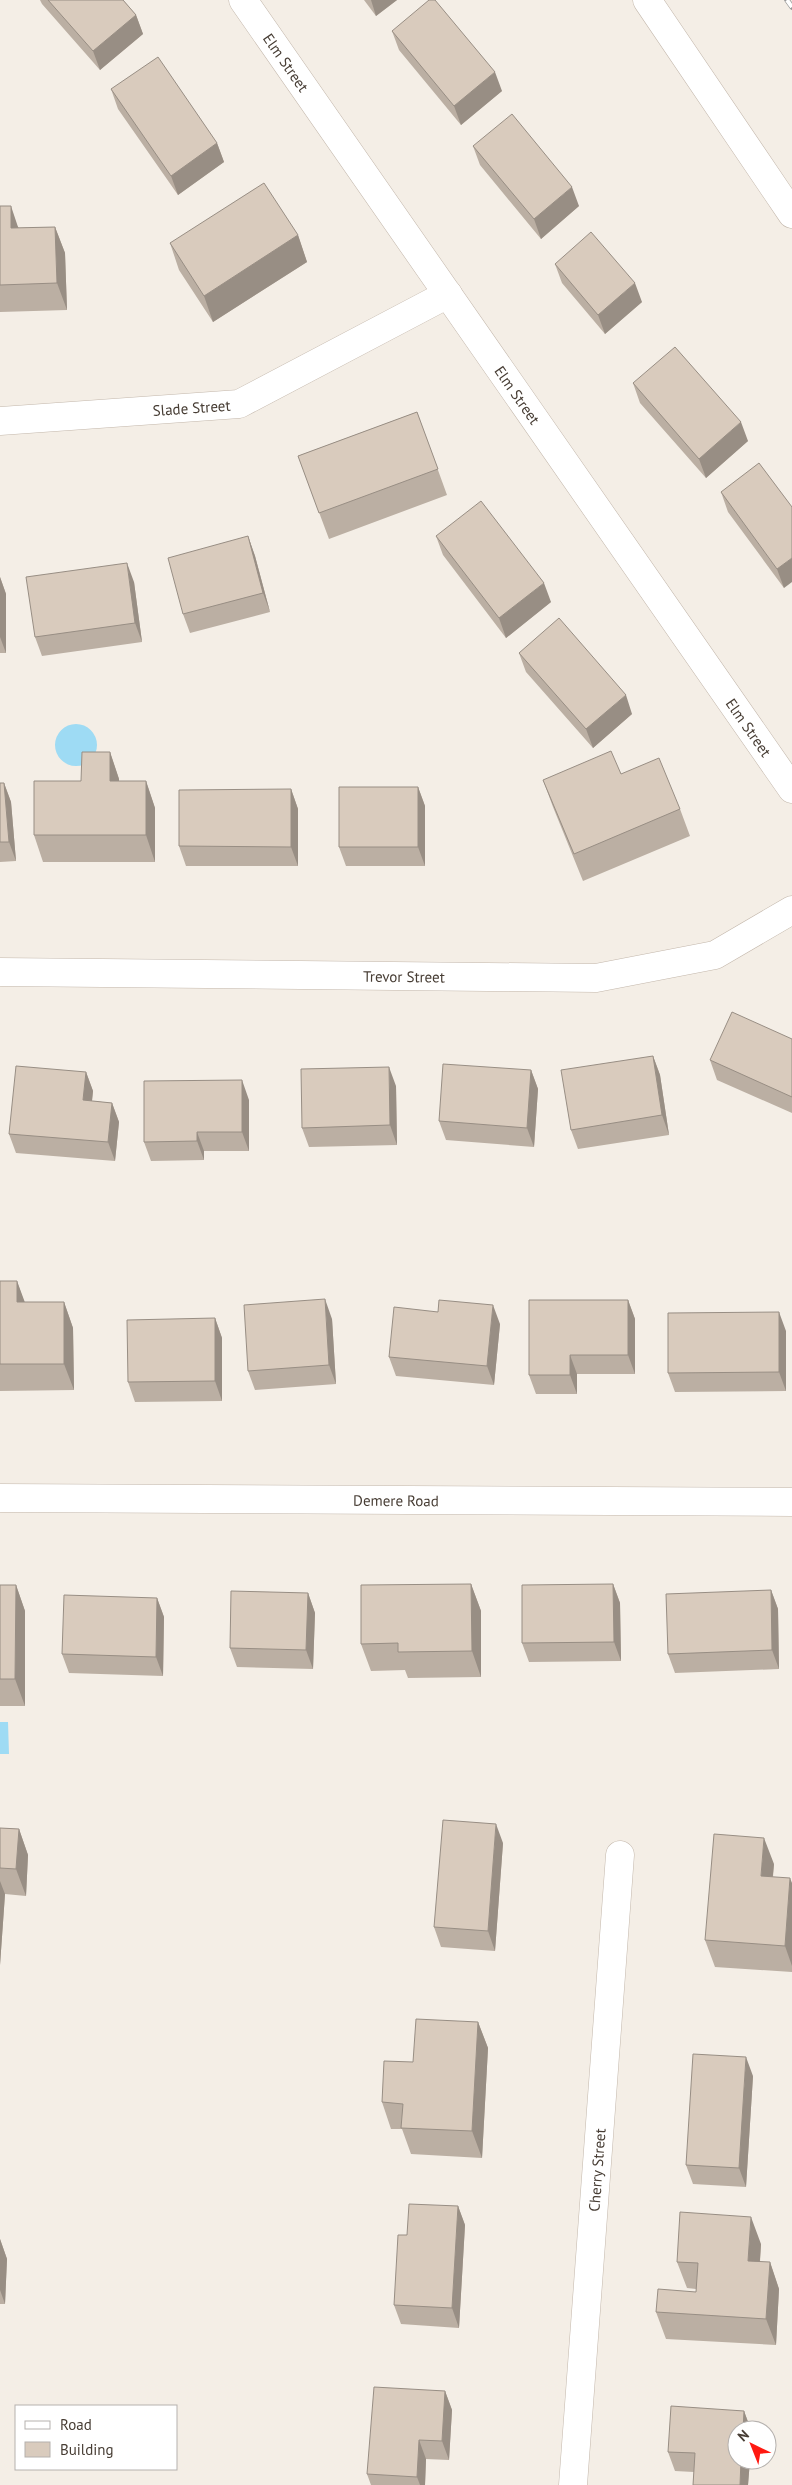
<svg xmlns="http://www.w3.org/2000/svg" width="792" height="2485" font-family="'PT Sans',sans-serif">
  <rect width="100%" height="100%" fill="#f4eee6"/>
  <path fill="#9edbf4" d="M55 745a21 21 0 1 1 42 0a21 21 0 1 1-42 0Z
    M0,1722h8l1,32h-9z"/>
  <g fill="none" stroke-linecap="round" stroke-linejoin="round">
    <g stroke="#c3b7ab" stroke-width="29">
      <g id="minor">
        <path id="s1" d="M243,0l549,789"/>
        <path d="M647,0l145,214"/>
        <path id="s2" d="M0,421l239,-17 209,-110"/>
        <path id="s3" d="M0,972l596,6 119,-23 77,-45"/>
        <path id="s4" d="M0,1498l792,4"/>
        <path id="s5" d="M573,2485l47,-630"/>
      </g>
    </g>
    <use href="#minor" stroke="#fff" stroke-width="28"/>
    <g stroke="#969696" stroke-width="5.5">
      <path id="rail" d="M787,0l5,7"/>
    </g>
    <use href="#rail" stroke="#fff" stroke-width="4" stroke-dasharray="11" stroke-linecap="butt"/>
  </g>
  <path fill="#bbafa3" d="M40,0h83l13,15 7,19 -43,36 -58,-66z
    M364,0h33l-21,16z
    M392,31l110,60 -41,34 -62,-75z
    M111,89l106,54 7,19 -46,33 -60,-86z
    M473,146l106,60 -38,33 -61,-74z
    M0,206l19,22 36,-1 10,26 2,57 -67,2z
    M298,235l9,27 -94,60 -34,-52 -9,-27z
    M555,264l87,38 -37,32 -43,-51z
    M633,383l115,58 -42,37 -66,-75z
    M417,412l30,83 -118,44 -31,-83z
    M721,492l71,15 -8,81 -56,-76z
    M248,536l7,20 15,56 -80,21 -7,-19z
    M436,536l115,66 -45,36 -63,-83z
    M0,577l6,17v59h-6z
    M134,582l8,60 -100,14 -7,-19z
    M519,653l113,61 -39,34 -67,-76z
    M110,752l9,27v2h27l9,27v54h-112l-9,-27 47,-54z
    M621,774l59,35 10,27 -107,45 -30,-74 -10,-27z
    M0,783h4l7,19 5,59 -16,1z
    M418,787l7,19v60h-79l-7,-19z
    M291,789l7,20v57h-112l-7,-20z
    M792,1039v74l-75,-33 -7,-20z
    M653,1056l7,19 9,60 -91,14 -7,-19z
    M531,1070l7,19 -4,58 -88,-7 -7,-19z
    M86,1072l7,19 -1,10 20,2 7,19 -4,39 -99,-8 -7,-19z
    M396,1086l1,59 -88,2 -7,-19z
    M249,1100v51h-45v9l-53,1 -7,-19z
    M0,1281h17l7,21h40l9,26 1,62 -74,1z
    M628,1300l7,19v55h-58v20h-41l-7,-19z
    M215,1318l7,20v63l-87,1 -7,-20z
    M332,1319l4,65 -81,6 -7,-19z
    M500,1324l-6,61 -98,-9 -7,-19z
    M786,1331v60l-111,1 -7,-19z
    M471,1584l10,27v66l-73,1 -3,-8 -34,1 -10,-27z
    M613,1584l7,19 1,58 -92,1 -7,-19z
    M0,1585h16l9,26v95h-25z
    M771,1590l7,19 1,60 -104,4 -7,-19z
    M308,1593l7,20 -2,56 -76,-2 -7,-19z
    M157,1598l7,19 -1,59 -94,-3 -7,-19z
    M0,1828l19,1 9,26 -2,41 -21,-2 -5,71z
    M503,1843l-8,108 -54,-4 -7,-20z
    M774,1864l-1,13 19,6v89l-77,-5 -10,-27z
    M478,2022l10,26 -6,110 -71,-4 -9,-25h-11l-9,-27 31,-40z
    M753,2076l-7,111 -53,-3 -7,-19z
    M458,2206l7,19 -6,103 -58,-4 -7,-19 13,-70z
    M0,2239l7,20 -2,45h-5z
    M761,2244l-1,18h10l9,27 -3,56 -110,-6 -10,-27 40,-20v-3l-9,-1 -10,-26z
    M445,2391l7,19 -3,50 -23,-1 -1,26h-54l-4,-11z
    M744,2411l7,19h-14l13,30 -2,25h-55l1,-13 -19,-1 -7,-19z"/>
  <path fill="#988e84" d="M371,0h26l-21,16z
    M136,15l7,19 -43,36 -7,-19z
    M495,72l7,19 -41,34 -7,-19z
    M217,143l7,19 -46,33 -7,-19z
    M572,187l7,19 -38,33 -7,-20z
    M11,206l9,27 -9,-5z
    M55,227l10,26 2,57 -10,-27z
    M298,235l9,27 -94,60 -9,-26z
    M635,283l7,19 -37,32 -7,-19z
    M741,422l7,19 -42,37 -7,-19z
    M248,536l7,20 15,56 -7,-19z
    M792,558v24l-8,6 -7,-19z
    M127,563l7,19 8,60 -7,-19z
    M0,577l6,17v59l-6,-16z
    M544,583l7,19 -45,36 -7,-20z
    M626,695l6,19 -39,34 -7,-19z
    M110,752l9,27v29l-9,-27z
    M146,781l9,27v54l-9,-27z
    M4,783l7,19 5,59 -7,-19z
    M418,787l7,19v60l-7,-19z
    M291,789l7,20v57l-7,-19z
    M653,1056l7,19 9,60 -7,-20z
    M389,1067l7,19 1,59 -7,-20z
    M531,1070l7,19 -4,58 -7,-19z
    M86,1072l7,19 -3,28 -7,-19z
    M242,1080l7,20v51l-7,-19z
    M112,1103l7,19 -4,39 -7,-19z
    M197,1132l7,19v9l-7,-19z
    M17,1281l10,27 -10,-6z
    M325,1299l7,20 4,65 -7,-19z
    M628,1300l7,19v55l-7,-19z
    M64,1302l9,26 1,62 -10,-26z
    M493,1305l7,19 -6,61 -7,-19z
    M779,1312l7,19v60l-7,-19z
    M215,1318l7,20v63l-7,-20z
    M570,1355l7,19v20l-7,-19z
    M471,1584l10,27v66l-9,-26z
    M613,1584l7,19 1,58 -7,-19z
    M16,1585l9,26v95l-10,-27z
    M771,1590l7,19 1,60 -7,-19z
    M308,1593l7,20 -2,56 -7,-19z
    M157,1598l7,19 -1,59 -7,-19z
    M496,1824l7,19 -8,108 -7,-20z
    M19,1829l9,26 -2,41 -10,-27z
    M764,1838l10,26 -4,39 -9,-27z
    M790,1878l2,5v83l-7,-20z
    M0,1881l5,13 -5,71z
    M478,2022l10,26 -6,110 -10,-27z
    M746,2057l7,19 -7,111 -7,-19z
    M458,2206l7,19 -6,103 -7,-20z
    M751,2217l10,27 -3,44 -10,-27z
    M0,2239l7,20 -2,45 -5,-14z
    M770,2262l9,27 -3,56 -10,-26z
    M445,2391l7,19 -3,50 -7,-19z
    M744,2411l7,19h-8z
    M419,2440l7,19 -1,26h-5l-3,-8z
    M741,2460h9l-2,25h-8z"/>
  <path fill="#d9cbbd" stroke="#988e84" d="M48,0h75l13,15 -43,36z
    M429,0h6l60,72 -41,34 -62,-75z
    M158,57l59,86 -46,33 -60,-87z
    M512,114l60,73 -38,32 -61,-73z
    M264,183l34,52 -94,61 -34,-53z
    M0,206h11v22l44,-1 2,56 -57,2z
    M591,232l44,51 -37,32 -43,-51z
    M675,347l66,75 -42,37 -66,-76z
    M417,412l21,57 -119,44 -21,-57z
    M759,463l33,44v51l-15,11 -56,-77z
    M481,501l63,82 -45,35 -63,-82z
    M248,536l15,57 -80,21 -15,-56z
    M127,563l8,60 -100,14 -9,-60z
    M559,618l67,77 -40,34 -67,-76z
    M611,751l10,23 38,-16 21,51 -106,45 -31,-74z
    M82,752h28v29h36v54h-112v-54h47z
    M0,783h4l5,59h-9z
    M339,787h79v60h-79z
    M291,789v58l-112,-1v-56z
    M732,1012l60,27v58l-82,-37z
    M653,1056l9,59 -91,15 -10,-60z
    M443,1064l88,6 -4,58 -88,-7z
    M16,1066l70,6 -3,28 29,3 -4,39 -99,-8z
    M389,1067l1,58 -88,3 -1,-59z
    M242,1080v52h-45v9l-53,1v-61z
    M0,1281h17v21h47v62h-64z
    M325,1299l4,66 -81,6 -4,-66z
    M439,1300l54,5 -6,61 -98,-9 5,-50 44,5z
    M529,1300h99v55h-58v20h-41z
    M779,1312v60l-111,1v-60z
    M215,1318v63l-87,1 -1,-62z
    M471,1584l1,67 -74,1v-9l-37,1v-59z
    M613,1584l1,58 -92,1v-58z
    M0,1585h16l-1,94h-15z
    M771,1590l1,60 -104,4 -2,-60z
    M231,1591l77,2 -2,57 -76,-2z
    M64,1595l93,3 -1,59 -94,-3z
    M443,1820l53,4 -8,107 -54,-4z
    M0,1828l19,1 -3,40 -16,-1z
    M714,1834l50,4 -3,38 29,2 -5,68 -80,-6z
    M416,2019l62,3 -6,109 -71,-3 2,-24 -21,-2 2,-41 29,1z
    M693,2054l53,3 -7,111 -53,-3z
    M409,2204l49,2 -6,102 -58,-3 4,-70h9z
    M680,2212l71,5 -3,44 22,1 -4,57 -110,-7 2,-23 38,3 2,-29 -21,-1z
    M374,2387l71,4 -3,50 -23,-1 -2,37 -50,-3z
    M671,2406l73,5 -1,19h-6v30h4l-1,25h-47l2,-32 -27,-1z"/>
  <g text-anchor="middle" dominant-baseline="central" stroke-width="4" stroke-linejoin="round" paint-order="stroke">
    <g font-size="15" fill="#473d34" stroke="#fff">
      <text stroke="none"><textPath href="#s1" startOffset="76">Elm Street</textPath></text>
      <text stroke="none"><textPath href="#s1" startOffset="481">Elm Street</textPath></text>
      <text stroke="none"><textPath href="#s2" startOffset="192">Slade Street</textPath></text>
      <text stroke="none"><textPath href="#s1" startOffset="886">Elm Street</textPath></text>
      <text stroke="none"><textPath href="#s3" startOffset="404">Trevor Street</textPath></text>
      <text stroke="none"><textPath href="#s4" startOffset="396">Demere Road</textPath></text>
      <text stroke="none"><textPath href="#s5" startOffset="316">Cherry Street</textPath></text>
    </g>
  </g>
  <rect x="15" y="2405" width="162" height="65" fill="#ffffff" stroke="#b5b1ae"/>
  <rect x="25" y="2421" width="25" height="8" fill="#ffffff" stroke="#b5b1ae"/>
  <text x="60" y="2430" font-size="15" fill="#473d34">Road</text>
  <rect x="25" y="2442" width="25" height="15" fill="#d9cbbd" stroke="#b5b1ae"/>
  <text x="60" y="2455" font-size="15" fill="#473d34">Building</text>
  <g transform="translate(752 2445) rotate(317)"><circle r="24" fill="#ffffff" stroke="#b5b1ae"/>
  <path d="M0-4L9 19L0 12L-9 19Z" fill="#ff1911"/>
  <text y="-8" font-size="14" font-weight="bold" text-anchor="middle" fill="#473d34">N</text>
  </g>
</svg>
